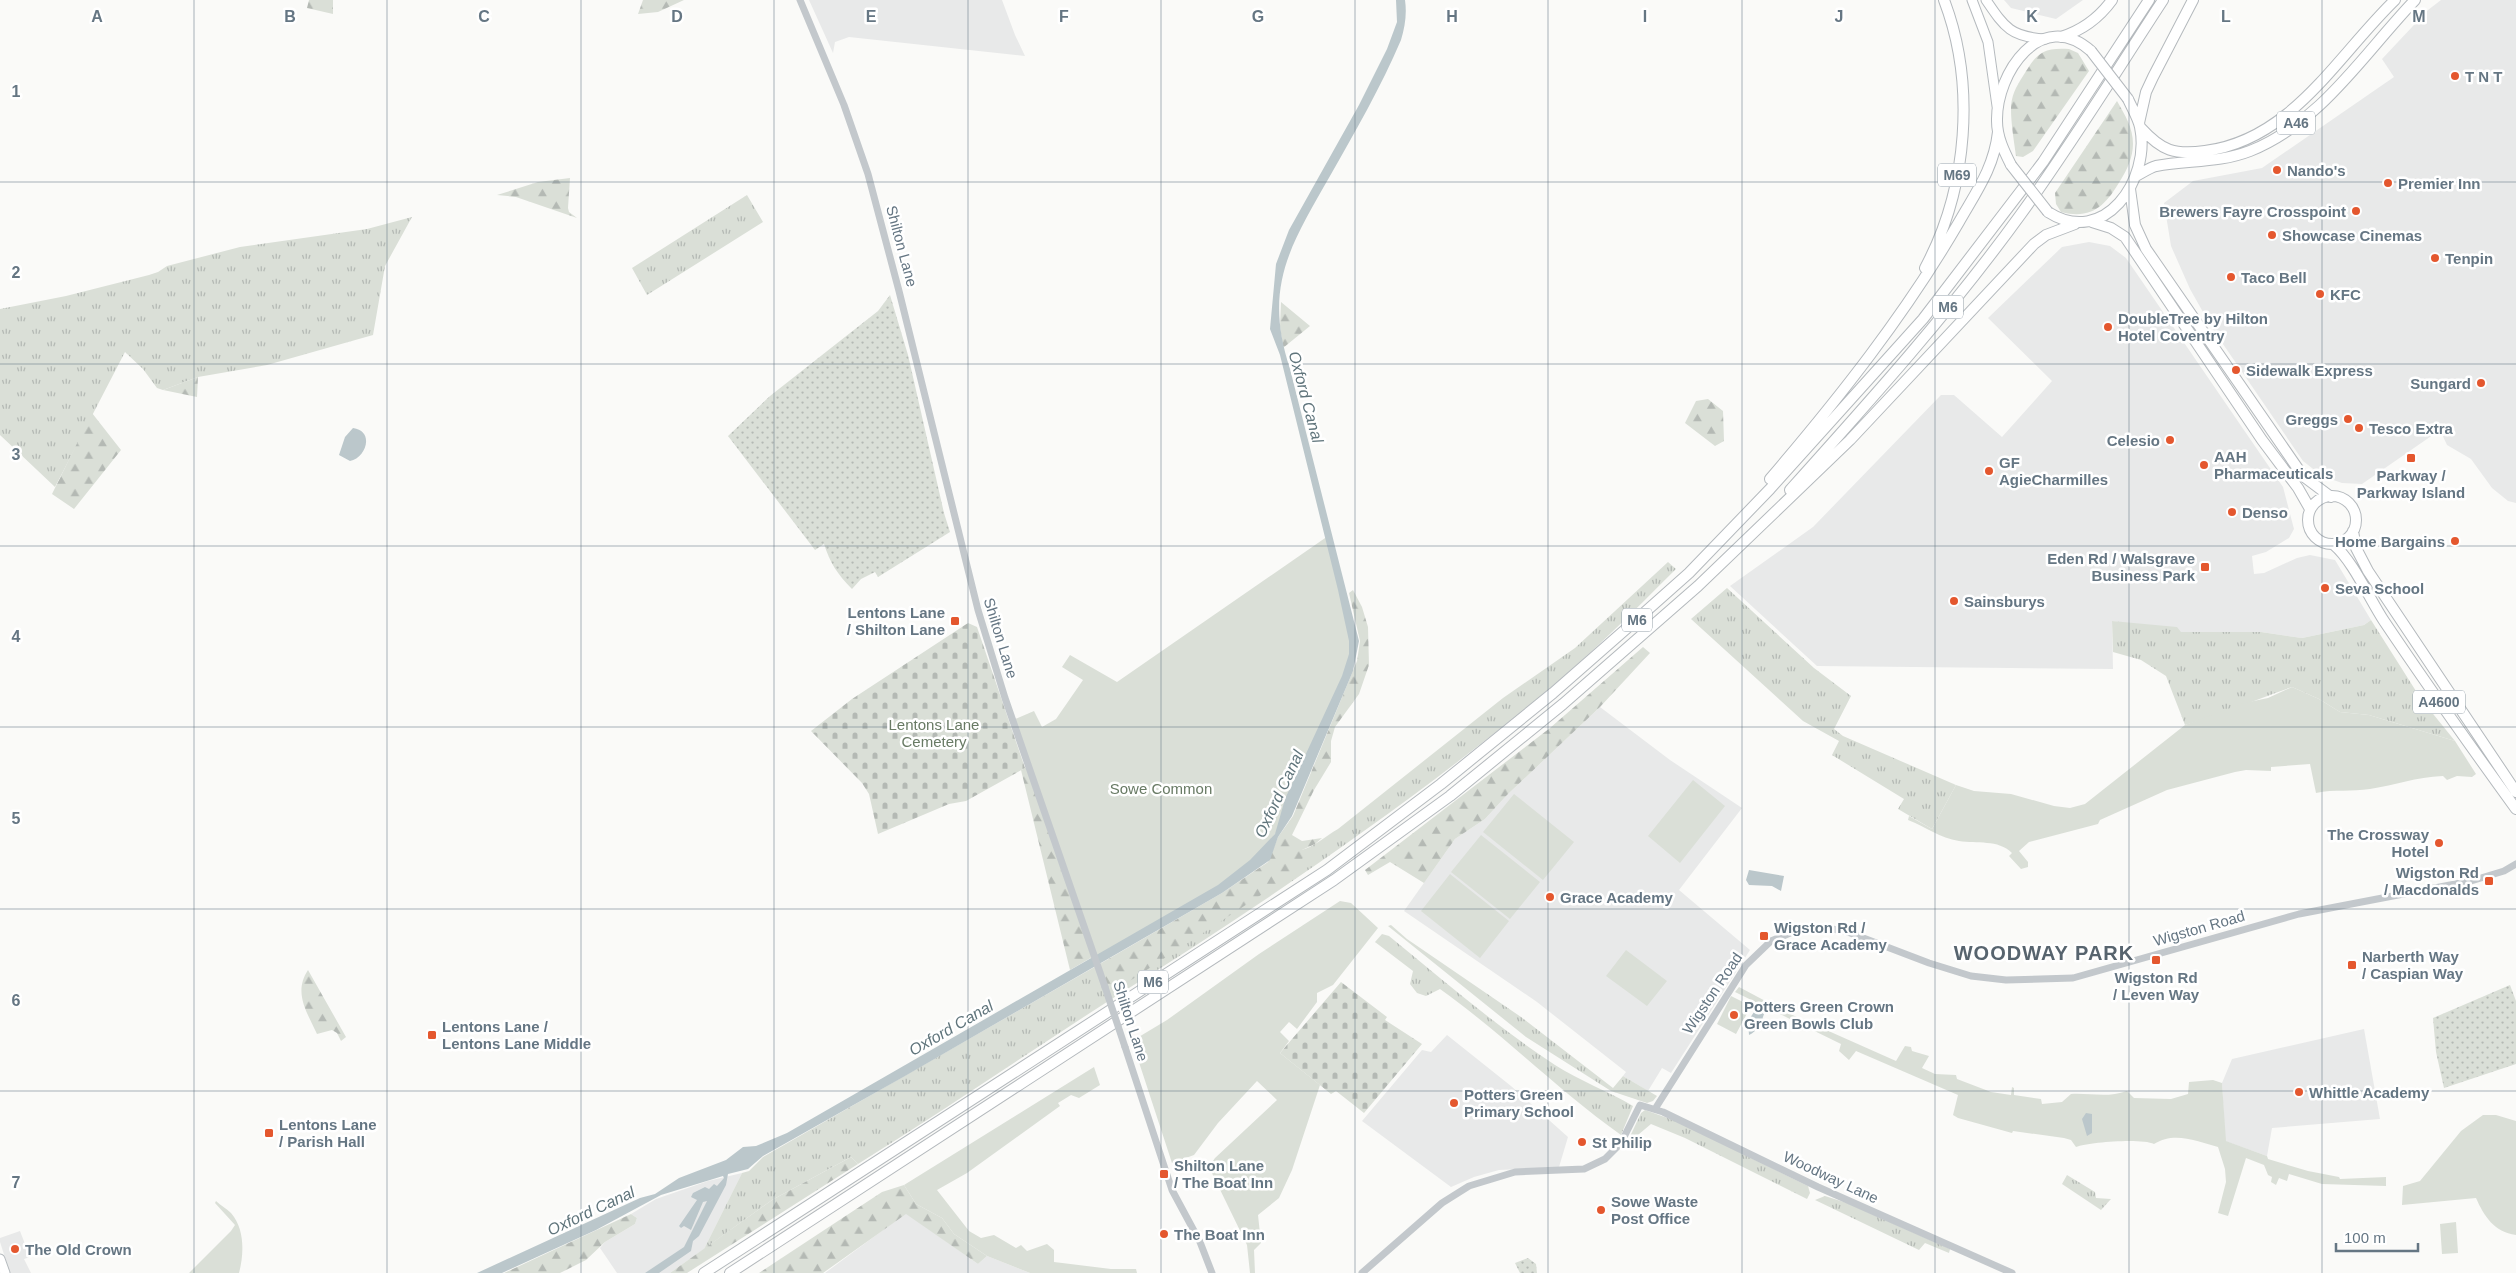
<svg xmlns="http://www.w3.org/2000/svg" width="2516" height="1273" font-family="Arial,sans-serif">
  <defs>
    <pattern id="grass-tufts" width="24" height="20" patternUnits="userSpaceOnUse" patternTransform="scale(1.25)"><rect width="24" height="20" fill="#dadfd7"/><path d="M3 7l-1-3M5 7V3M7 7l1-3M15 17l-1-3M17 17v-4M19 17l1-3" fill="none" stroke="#b4b9b4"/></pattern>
    <pattern id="forest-firs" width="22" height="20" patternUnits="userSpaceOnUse" patternTransform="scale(1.25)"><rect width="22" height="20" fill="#dadfd7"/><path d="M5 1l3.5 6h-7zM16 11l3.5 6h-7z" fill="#b4b9b4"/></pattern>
    <pattern id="cemetery-stones" width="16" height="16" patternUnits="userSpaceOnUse" patternTransform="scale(1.25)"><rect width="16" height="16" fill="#dadfd7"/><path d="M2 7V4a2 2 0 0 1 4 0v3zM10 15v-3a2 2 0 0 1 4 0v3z" fill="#b4b9b4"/></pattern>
    <pattern id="garden-dots" width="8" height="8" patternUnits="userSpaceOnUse" patternTransform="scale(1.25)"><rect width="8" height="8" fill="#dadfd7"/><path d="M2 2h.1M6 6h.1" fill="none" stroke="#b4b9b4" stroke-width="1.8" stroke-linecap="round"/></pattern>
  </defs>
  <rect width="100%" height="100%" fill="#fafaf8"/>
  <path fill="#e8e9e9" d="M809,0h193l13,35 10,21 -176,-19 -14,5 -2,11z
    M2004,0h79l-27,19 -45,-11z
    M2441,0h75v503l-8,-2 -16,-13 -21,-29 -24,-14 -7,-15 -78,54 -20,-1 -20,-7 -19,-15 -91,-133 -22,-39 -19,-43 -7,-43 29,-22 69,-13 132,-91 -12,-18 46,-49z
    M2089,242l21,4 16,12 157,229 11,42 -5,9 -23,14 -14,4 2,18 10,-1 33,-15 13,-3 25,5 36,60 -7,5 -62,13 -41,-6h-80l-69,-11 1,48 -296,-3 -87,-80 83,-59 128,-132h13l48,42 50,-56 -64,-63 74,-71z
    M1600,707l70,53 72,48 -63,82 71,60 -79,123 -9,-5 -14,23 -25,-15 3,-4 -89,-70 -133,-91 51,-72 30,-20 22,-24z
    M2364,1029l16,90 -108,9 -5,28 -42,-15 -3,-58 10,-24z
    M1447,1035l64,51 57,51 -9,30 -60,3 -25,7 -23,10 -89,-66 60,-71 9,2z
    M742,1173l-38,76 -34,24h-53l-17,-25 5,-6 30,-18 2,-6 -6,-4 25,-15 52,-18z
    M906,1213l72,51 9,-8 43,17h-205z
    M20,1231l10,26 -6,2 7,14h-21l-10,-31v-4z"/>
  <path fill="url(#grass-tufts)" d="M747,195l16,27 -116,73 -15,-27z
    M412,217l-27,49 -12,69 -106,30 -69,12 -35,13 -6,-2 -14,-19 -18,-17 -70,135 -55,-52v-126l66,-13 83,-21 9,-3 9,-6 73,-19 127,-18z
    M1668,562l8,7c-43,43 -86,86 -133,125 -137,113 -283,212 -433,306 -84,54 -167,111 -252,164l-7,-7 -79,43 -68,49 38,-76 7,-2 14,-14 335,-192 7,22 196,-137c12,-2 26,-15 37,-21l165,-131 72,-50z
    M1727,588l87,80 37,28 -17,33 9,7 113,49 -24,44 -34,-20 6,-10 -72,-44 7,-14 -36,-20 -112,-102z
    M2371,620l50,79 34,42 -86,-26 -29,-3 -21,-13 -27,-12c-35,12 -70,27 -107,38l-19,-49 -25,-16 -28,-8 -1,-31 65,6 4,5h80l41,6 62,-13z
    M1391,925l16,14 114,78 92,71 10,-12 34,20 -4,5 -6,2 -36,-12 -85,-54 -138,-111z
    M1382,934l7,2c54,44 108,91 166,129 25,16 53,26 78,41l-12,29c-63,-45 -118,-101 -181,-146l-14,7 -9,-3 -7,-9 3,-13 -38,-29z
    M1645,1110l31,11 132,65 2,7 -3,6 -122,-61 -34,-14 -25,21 15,-32z
    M2067,1175l28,17 1,6 15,1 -10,11 -39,-26z
    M1825,1196l22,7 103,46 -1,4 -24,-10 -6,7 -104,-50z"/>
  <path fill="url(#forest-firs)" d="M309,0h24v14l-26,-6z
    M643,0h41l-26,12 -20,2z
    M2069,49l9,4 11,18 -56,80 -10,6 -7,-1c-2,-15 -5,-32 -5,-47 0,-13 5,-22 12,-33 13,-21 18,-29 46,-27z
    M2117,101c8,14 16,27 16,43 0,13 -6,26 -13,37 -14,24 -28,39 -59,31l-5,-8 -1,-11z
    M570,178l-2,30 1,4 8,6 -61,-21 -19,-2 41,-13z
    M1281,302l29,24 -27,22 -3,-22z
    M198,377l-1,20 -34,-7z
    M1708,399l15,12 1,30 -9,5 -30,-23 11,-22z
    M92,413l29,37 -47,59 -22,-15z
    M1353,590l9,17 6,20 1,38 -10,29 -24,33 -4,14v21l-17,28 -22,45 10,6 20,-3 -7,6 -13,6 2,7 -6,6 -2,9 -180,118 -11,-3 -7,-22 124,-72 46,-31 10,-25 15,-21 64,-155 3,-20 -11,-48z
    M1643,647l7,6 -50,54 -93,88 -22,24 -30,20 -31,44 -34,-21 -22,13 -3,-5 185,-142z
    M1029,766l65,190 -24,14 -49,-200z
    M308,970l38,67 -5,4 -4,-8 -5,-3 -15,4c-10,-22 -24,-41 -9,-64z
    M851,1157l7,7 -171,109h-17l102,-73z
    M904,1185l12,19 26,14 12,16 33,22 -9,8 -72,-50 -83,59h-64l123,-81z
    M631,1214l6,4 -2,6 -30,18 -19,18 -26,13h-56z"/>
  <path fill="url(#cemetery-stones)" d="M968,623l9,4 48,141 -59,33 -17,3 -71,30 -9,-40 -7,-11 -51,-52 41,-32z
    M1341,982l46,35 -2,3 37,24 -58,69 -28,-22 -5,3 -51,-41z"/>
  <path fill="#dadfd7" d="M1328,536l26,112 -72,177 -31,41 -155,93 -83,-239 21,-9 8,16 14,-8 27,-39 -21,-13 8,-12 47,27z
    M2292,687l27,12 21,13 29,3 86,26 21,33 -4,3 -15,-1 -10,4 -4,-4c-28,1 -47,9 -73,13 -18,3 -36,0 -54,4l-6,-29 -39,3v4l-25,-1 -11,2 -68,18 -67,30 -2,4 -69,18 -10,9 9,11v5l-7,2 -12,-13 3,-3c-14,-14 -35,-9 -53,-12 -19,-3 -33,-14 -51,-21l1,-4 23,13 24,-44 18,6 37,3 43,12 16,2 15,-4 100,-79 59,-22 24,-5z
    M1693,780l32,26 -45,57 -32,-27z
    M1514,794l60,48 -31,38 -60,-48z
    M1481,835l59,47 -30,37 -59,-47z
    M1450,874l59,47 -29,37 -59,-47z
    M1340,901l11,2 27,25 -45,57 -16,8v9l-20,27 -8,-7 -9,10 9,9 -9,12 40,32 -28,85 -13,28 -21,17 3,28 -7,7 1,23h-5l-3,-28 -38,-78 6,-9 62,-58 -20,-19 -39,42 -24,32 -22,8 -40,-122 35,-21 92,-66z
    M1626,950l41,31 -20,25 -41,-30z
    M1739,987l49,26 108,48 9,-15 6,1 1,4 17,5 -7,12 13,6 21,1 1,4 34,13 20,3 1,-8 2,1v7l27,4 1,5 20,-2 9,-8c20,-1 37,4 56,-3l7,7 37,1 17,-5 1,-12 24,-2 9,3 4,58 41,15 1,3 40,12 31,6 1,2 46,-2v9l-64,-2 -33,-10 -2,7 -8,-3 -3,7 -5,-3 1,-5 -4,-2 -4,-10 -18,-7 -18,58 -10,-3 8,-31 -1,-13 -7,-22c-21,-6 -44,-16 -64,-3 -12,-6 -65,-2 -78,3l-5,-7 -7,-2 -51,-7 -1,2 -54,-15 -5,-3 5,-20 -102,-44 -7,9 -10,-9 2,-7 -106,-52z
    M1731,996l20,10 -15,28 -19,-10z
    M1094,1067l6,18 -21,13 -8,-3 -13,8 2,3 -93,67 -30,17 32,41 12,7 13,-3 22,13 5,-3 6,6 20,-7 7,6v12l57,7h25l1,4h-107l-43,-17 -33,-22 -12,-16 -26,-14 -12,-19z
    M2483,1115h13l20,6v114c-22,-3 -32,-19 -40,-37l-74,7 1,-19 17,-5 41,-50z
    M216,1201c5,5 10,7 15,12 14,16 13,41 8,60h-50l42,-42 4,-6 -20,-22z
    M2456,1222l2,31 -16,1 -2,-30z"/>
  <path fill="url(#garden-dots)" d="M890,295l18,60 36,158 6,19 -72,45 -3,-5 -14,7 -9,10c-14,-14 -22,-26 -28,-45l-9,6 -87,-114 42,-40 108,-85z
    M2510,985l6,16v63l-72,24 -8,-36 -3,-34z
    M1528,1258l8,6 1,9h-17l-5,-10z"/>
  <path fill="#bbc7cb" d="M1396,0h9c2,14 0,27 -4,40 -20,47 -46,92 -71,136 -40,70 -67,111 -40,193l69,272 -6,30 -61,145 -14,21 -8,23 -48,33 -317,183 -142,80 -15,13 -20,5 -2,11 -27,51 -6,5 -2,10 -32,22h-14l39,-26 23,-46 -4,1 -12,28 -7,-4 -3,2 -2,-2 18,-26 -6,-3 2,-4 12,-6 4,2 5,-5 3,2 7,-8 -1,-2 -62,19 -65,35 -94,43h-25l163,-75 15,-4 24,-16 47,-18 17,-13 13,-1 31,-13 431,-248 32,-25 25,-26 10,-35 57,-123 7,-22v-13l-11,-51 -58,-235 -10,-26 6,-65 13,-34 70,-125 28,-56 10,-27z
    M353,428c22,3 13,30 -3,33l-11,-6 6,-18z
    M1749,870l35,6 -3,15 -9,-5 -23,-1 -3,-5z
    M1756,1009l8,5c-3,9 -6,17 -15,21l-1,-14z
    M2086,1113l6,1v19l-5,3 -5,-17z"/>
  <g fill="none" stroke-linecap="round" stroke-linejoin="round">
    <g stroke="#b5babe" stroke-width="11">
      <path id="major" d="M1972,0l16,42 9,64
        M1986,0c19,28 25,37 60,39
        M0,1259l5,14"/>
    </g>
    <g stroke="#b4b9bd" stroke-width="12">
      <path id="highway" d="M2061,37c22,-7 38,-19 51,-37
        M2139,123l7,-31 7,-15 40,-77
        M2141,128c21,23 33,27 64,23 87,-11 132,-95 190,-151
        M2011,165c-7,-14 -14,-28 -14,-44 -1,-48 44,-114 94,-70
        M2136,176c6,-3 13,-8 20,-10 32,-6 63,-3 94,-15 72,-29 114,-98 165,-151
        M2130,189l5,36 11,24 157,227 28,21
        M2048,212c56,36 103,-32 92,-85 -2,-9 -8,-19 -12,-28
        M2092,222l19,6 14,9 137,203 36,48 12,21
        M1925,268c43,-80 51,-184 19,-268
        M1770,479c69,-81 135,-164 189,-257 17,-30 35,-54 39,-90
        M1790,490c80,-89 161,-179 231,-276 50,-69 95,-142 142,-214
        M2308 520a24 24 0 1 1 48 0a24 24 0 1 1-48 0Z
        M2353,531l3,17 12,23 148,221
        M2334,545c19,16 35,53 50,76 43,64 87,126 132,188
        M704,1273l623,-403 114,-86 112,-91 73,-64 63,-56 81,-84 153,-170 120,-157 106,-162
        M730,1273l604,-393 116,-84 113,-92 135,-118 152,-146 184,-196 12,-9 29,-11"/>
    </g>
    <path stroke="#c3c8cc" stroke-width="7" d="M800,0l44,105 24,69 31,117 79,319 27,88 100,289
      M1125,1047l47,143 28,52 12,31
      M1655,1109l91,-144 25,-24 24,-10 30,-3 20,3 84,32 42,13 35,4 67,-2 226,-64 172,-33 33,-10 12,-7
      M1362,1273l80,-70 27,-17 46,-14 69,-3 21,-10 16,-16 19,-38 23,7 155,75 194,86"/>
    <use href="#major" stroke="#fff" stroke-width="9"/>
    <use href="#highway" stroke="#fff" stroke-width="10"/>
    <g stroke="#b4b9bd" stroke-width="12" stroke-linecap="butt">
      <path id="highway-bridge" d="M2091,51l37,48
        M2011,165l37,47"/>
    </g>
    <path stroke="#c3c8cc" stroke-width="7" d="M1105,987l20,60"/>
    <use href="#highway-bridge" stroke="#fff" stroke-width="10"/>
  </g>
  <path fill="none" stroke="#657683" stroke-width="1" stroke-opacity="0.55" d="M194,0v1273M387,0v1273M581,0v1273M774,0v1273M968,0v1273M1161,0v1273M1355,0v1273M1548,0v1273M1742,0v1273M1935,0v1273M2129,0v1273M2322,0v1273M0,182h2516M0,364h2516M0,546h2516M0,727h2516M0,909h2516M0,1091h2516"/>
  <g fill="#e4572e" stroke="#fff" stroke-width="2">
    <circle cx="2455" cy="76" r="5"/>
    <circle cx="2277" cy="170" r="5"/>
    <circle cx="2388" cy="183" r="5"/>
    <circle cx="2356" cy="211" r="5"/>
    <circle cx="2272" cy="235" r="5"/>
    <circle cx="2435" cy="258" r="5"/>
    <circle cx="2231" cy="277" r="5"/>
    <circle cx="2320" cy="294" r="5"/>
    <circle cx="2108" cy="327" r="5"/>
    <circle cx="2236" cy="370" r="5"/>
    <circle cx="2481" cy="383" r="5"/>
    <circle cx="2348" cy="419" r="5"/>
    <circle cx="2359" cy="428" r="5"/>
    <circle cx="2170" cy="440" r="5"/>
    <rect x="2406" y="453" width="10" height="10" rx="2.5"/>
    <circle cx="2204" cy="465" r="5"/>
    <circle cx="1989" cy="471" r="5"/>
    <circle cx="2232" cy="512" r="5"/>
    <circle cx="2455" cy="541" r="5"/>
    <rect x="2200" y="562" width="10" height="10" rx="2.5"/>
    <circle cx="2325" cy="588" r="5"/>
    <circle cx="1954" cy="601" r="5"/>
    <rect x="950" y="616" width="10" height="10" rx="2.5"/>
    <circle cx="2439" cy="843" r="5"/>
    <rect x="2484" y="876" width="10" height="10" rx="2.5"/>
    <circle cx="1550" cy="897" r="5"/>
    <rect x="1759" y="931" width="10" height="10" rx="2.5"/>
    <rect x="2151" y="955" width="10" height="10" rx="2.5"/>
    <rect x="2347" y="960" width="10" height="10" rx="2.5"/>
    <circle cx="1734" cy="1015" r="5"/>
    <rect x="427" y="1030" width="10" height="10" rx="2.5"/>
    <circle cx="2299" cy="1092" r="5"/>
    <circle cx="1454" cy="1103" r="5"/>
    <rect x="264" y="1128" width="10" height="10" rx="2.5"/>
    <circle cx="1582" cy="1142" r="5"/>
    <rect x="1159" y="1169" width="10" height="10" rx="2.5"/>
    <circle cx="1601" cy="1210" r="5"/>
    <circle cx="1164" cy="1234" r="5"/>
    <circle cx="15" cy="1249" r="5"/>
  </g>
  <g text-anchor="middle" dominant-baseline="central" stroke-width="5" stroke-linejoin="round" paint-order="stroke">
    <g fill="#fff" stroke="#939fa8" stroke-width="1">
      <rect x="2277" y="111.5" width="38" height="23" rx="4"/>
      <rect x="1938" y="163.5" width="38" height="23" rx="4"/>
      <rect x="1933" y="295.5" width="30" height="23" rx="4"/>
      <rect x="1622" y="608.5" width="30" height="23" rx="4"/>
      <rect x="2413" y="690.5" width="52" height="23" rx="4"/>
      <rect x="1138" y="970.5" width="30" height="23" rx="4"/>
    </g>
    <g font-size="14" font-weight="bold" fill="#657683">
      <text x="2296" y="123">A46</text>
      <text x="1957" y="175">M69</text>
      <text x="1948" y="307">M6</text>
      <text x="1637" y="620">M6</text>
      <text x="2439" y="702">A4600</text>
      <text x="1153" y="982">M6</text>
    </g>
    <g font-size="15" font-weight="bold" fill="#657683" stroke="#fff" text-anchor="start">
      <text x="2465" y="76">T N T</text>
      <text x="2287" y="170">Nando's</text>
      <text x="2398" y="183">Premier Inn</text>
      <text x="2346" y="211" text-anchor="end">Brewers Fayre Crosspoint</text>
      <text x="2282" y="235">Showcase Cinemas</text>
      <text x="2445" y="258">Tenpin</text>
      <text x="2241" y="277">Taco Bell</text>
      <text x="2330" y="294">KFC</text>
      <text x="2118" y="318">DoubleTree by Hilton<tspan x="2118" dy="17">Hotel Coventry</tspan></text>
      <text x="2246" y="370">Sidewalk Express</text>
      <text x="2471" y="383" text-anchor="end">Sungard</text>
      <text x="2338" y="419" text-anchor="end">Greggs</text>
      <text x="2369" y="428">Tesco Extra</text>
      <text x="2160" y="440" text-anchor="end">Celesio</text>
      <text x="2214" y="456">AAH<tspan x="2214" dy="17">Pharmaceuticals</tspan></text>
      <text x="1999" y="462">GF<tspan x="1999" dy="17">AgieCharmilles</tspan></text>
      <text x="2411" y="475" text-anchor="middle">Parkway /<tspan x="2411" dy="17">Parkway Island</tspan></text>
      <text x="2242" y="512">Denso</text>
      <text x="2445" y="541" text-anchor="end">Home Bargains</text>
      <text x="2195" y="558" text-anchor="end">Eden Rd / Walsgrave<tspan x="2195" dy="17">Business Park</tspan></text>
      <text x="2335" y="588">Seva School</text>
      <text x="1964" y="601">Sainsburys</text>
      <text x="945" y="612" text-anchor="end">Lentons Lane<tspan x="945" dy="17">/ Shilton Lane</tspan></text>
      <text x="2429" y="834" text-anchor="end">The Crossway<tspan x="2429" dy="17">Hotel</tspan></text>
      <text x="2479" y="872" text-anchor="end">Wigston Rd<tspan x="2479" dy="17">/ Macdonalds</tspan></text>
      <text x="1560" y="897">Grace Academy</text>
      <text x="1774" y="927">Wigston Rd /<tspan x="1774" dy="17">Grace Academy</tspan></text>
      <text x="2362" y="956">Narberth Way<tspan x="2362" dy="17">/ Caspian Way</tspan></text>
      <text x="2156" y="977" text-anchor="middle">Wigston Rd<tspan x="2156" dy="17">/ Leven Way</tspan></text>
      <text x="1744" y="1006">Potters Green Crown<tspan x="1744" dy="17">Green Bowls Club</tspan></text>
      <text x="442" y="1026">Lentons Lane /<tspan x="442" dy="17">Lentons Lane Middle</tspan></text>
      <text x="2309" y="1092">Whittle Academy</text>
      <text x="1464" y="1094">Potters Green<tspan x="1464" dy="17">Primary School</tspan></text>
      <text x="279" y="1124">Lentons Lane<tspan x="279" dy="17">/ Parish Hall</tspan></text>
      <text x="1592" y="1142">St Philip</text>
      <text x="1174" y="1165">Shilton Lane<tspan x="1174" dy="17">/ The Boat Inn</tspan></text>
      <text x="1611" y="1201">Sowe Waste<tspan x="1611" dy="17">Post Office</tspan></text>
      <text x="1174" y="1234">The Boat Inn</text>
      <text x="25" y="1249">The Old Crown</text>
    </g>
    <g font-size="15" fill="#657683" stroke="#fff">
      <text transform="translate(902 246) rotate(75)">Shilton Lane</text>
      <text transform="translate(1001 638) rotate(73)">Shilton Lane</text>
      <text transform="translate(2199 928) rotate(-16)">Wigston Road</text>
      <text transform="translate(1712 993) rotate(-56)">Wigston Road</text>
      <text transform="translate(1131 1021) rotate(72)">Shilton Lane</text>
      <text transform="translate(1831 1177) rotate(25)">Woodway Lane</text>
    </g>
    <g font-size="15" fill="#687a64" stroke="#fff">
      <text x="934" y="724">Lentons Lane<tspan x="934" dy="17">Cemetery</tspan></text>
      <text x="1161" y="788">Sowe Common</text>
    </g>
    <g font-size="16" font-style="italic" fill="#60757c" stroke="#fff">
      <text transform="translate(1306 397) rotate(75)">Oxford Canal</text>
      <text transform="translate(1279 794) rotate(-65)">Oxford Canal</text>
      <text transform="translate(951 1028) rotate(-30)">Oxford Canal</text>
      <text transform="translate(591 1211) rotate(-25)">Oxford Canal</text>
    </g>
    <g font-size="20" font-weight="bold" letter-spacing="1" fill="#57646e" stroke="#fff">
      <text x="2044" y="953">WOODWAY PARK</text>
    </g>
  </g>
  <g font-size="16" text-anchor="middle" font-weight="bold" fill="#657683" stroke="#fff" stroke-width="5" stroke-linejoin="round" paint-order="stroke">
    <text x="97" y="22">A</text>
    <text x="290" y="22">B</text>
    <text x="484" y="22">C</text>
    <text x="677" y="22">D</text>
    <text x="871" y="22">E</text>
    <text x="1064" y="22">F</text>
    <text x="1258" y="22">G</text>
    <text x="1452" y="22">H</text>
    <text x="1645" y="22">I</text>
    <text x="1839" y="22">J</text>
    <text x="2032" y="22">K</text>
    <text x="2226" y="22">L</text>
    <text x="2419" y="22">M</text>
    <text x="16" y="97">1</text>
    <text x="16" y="278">2</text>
    <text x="16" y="460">3</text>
    <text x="16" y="642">4</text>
    <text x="16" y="824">5</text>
    <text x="16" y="1006">6</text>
    <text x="16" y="1188">7</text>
  </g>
  <path d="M2336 1243v8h82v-8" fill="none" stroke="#657683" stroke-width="2.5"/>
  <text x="2344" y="1243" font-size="15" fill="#657683" stroke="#ffffff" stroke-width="4" paint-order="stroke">100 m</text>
</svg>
